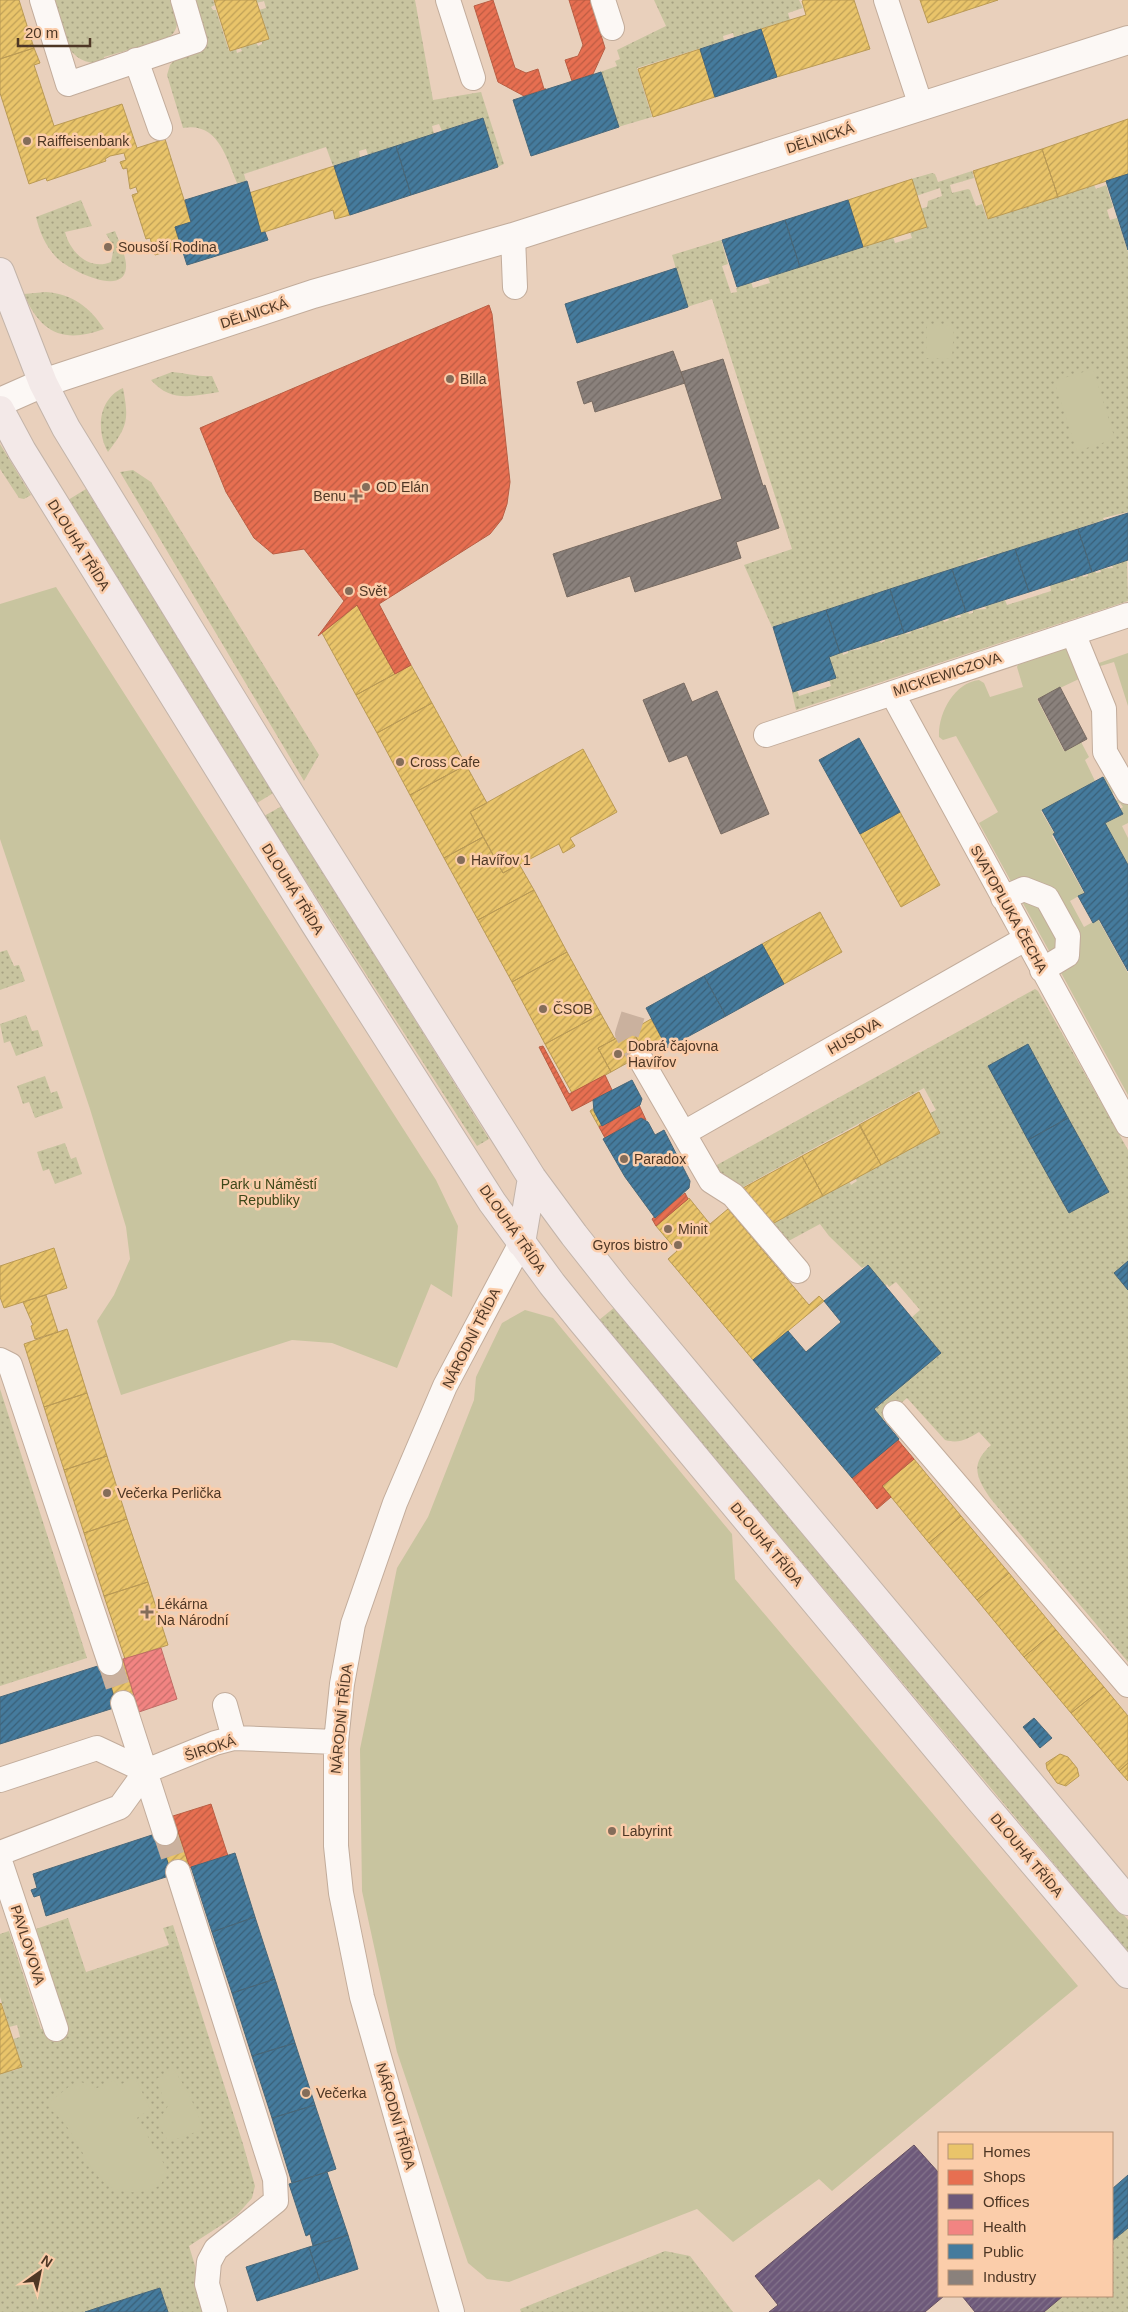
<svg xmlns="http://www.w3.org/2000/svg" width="1128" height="2312" font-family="Arial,sans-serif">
  <defs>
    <pattern id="grass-dots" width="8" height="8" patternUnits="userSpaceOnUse" patternTransform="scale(1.25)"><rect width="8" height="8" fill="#c8c49f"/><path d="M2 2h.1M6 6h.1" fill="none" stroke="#a5a081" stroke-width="1.8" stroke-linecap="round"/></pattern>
    <pattern id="homes-hatch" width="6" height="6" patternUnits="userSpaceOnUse" patternTransform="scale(1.25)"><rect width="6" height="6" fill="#e9c46a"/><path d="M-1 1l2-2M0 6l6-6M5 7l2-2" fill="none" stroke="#bfa057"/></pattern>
    <pattern id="shops-hatch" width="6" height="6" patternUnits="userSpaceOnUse" patternTransform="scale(1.25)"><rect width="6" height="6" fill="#e76f51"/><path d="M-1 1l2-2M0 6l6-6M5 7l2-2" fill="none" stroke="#bd5c43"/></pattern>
    <pattern id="offices-hatch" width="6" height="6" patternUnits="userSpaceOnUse" patternTransform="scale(1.25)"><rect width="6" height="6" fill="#6d597a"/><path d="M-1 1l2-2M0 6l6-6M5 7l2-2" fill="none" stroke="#84748b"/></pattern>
    <pattern id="health-hatch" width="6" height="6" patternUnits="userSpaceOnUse" patternTransform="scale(1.25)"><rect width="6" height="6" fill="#f28482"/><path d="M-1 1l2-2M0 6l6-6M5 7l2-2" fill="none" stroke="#c66d6a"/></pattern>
    <pattern id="public-hatch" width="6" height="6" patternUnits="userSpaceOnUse" patternTransform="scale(1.25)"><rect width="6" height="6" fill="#457b9d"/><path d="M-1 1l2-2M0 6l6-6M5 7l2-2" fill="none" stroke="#3a6078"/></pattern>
    <pattern id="industry-hatch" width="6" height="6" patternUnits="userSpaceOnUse" patternTransform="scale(1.25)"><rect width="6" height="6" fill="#8a817c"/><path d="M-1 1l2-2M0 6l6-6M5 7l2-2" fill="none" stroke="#736a65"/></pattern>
  </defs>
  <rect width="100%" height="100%" fill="#e9d0bc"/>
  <path fill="url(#grass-dots)" d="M52,0h121c1,7 5,16 4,24 -2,19 -32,24 -47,30l-2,-4 -24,7 1,5c-40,7 -44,-33 -53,-62z
    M189,0h24l2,5 -4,2 2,3h3l13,41 7,-2 1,4 5,-2 -2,-4 16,-5 2,4 4,-2 -3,-34 7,-2 -2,-7 -8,2 -1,-3h160l18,100 48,-8 23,72 -7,3 -16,-49 -39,13 -3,-7 -7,2 2,8 -66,21 -2,-6 -7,2 1,6 -27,9 -7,-19 -82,27 2,7 -9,2c-11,-26 -19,-61 -54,-55l-16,-53 3,-10 9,-10z
    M654,0h145l4,8 -15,5 2,7 -56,17 -1,-4 -10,3 1,5 -87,27 15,49 -34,10 -18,-55 17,-6 -2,-5 5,-2 -3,-9 49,-24z
    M972,171l2,7 -24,7 2,8 16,-4 2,1 6,16 6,-2 5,15 107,-34 2,4 10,-4 7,22 -6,3 3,10 7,-2 11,34v260l-25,6 1,2 -116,38 -1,-2 -10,3 1,2 -206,66 -28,-62 48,-16 -80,-250 -25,8 -15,-52 49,-15 7,24 -6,2 9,27 6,-1 -1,-4 15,-6 2,6 17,-5 -2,-6 125,-40 2,6 17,-5 -2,-6 10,-23 7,-2 1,-6 14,-5 -2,-8 -24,8 -5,-17 21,-6 3,1 3,8z
    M81,200l11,26 -27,6c5,20 24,39 46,30l3,-15 -8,-13 9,-3c4,11 12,26 11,37 -3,30 -58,1 -69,-10 -11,-11 -17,-25 -21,-41z
    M46,292c26,2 44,15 58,37 -40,15 -64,4 -80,-35z
    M172,372c14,1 26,5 40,4l7,16c-27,4 -48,11 -68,-12z
    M123,388c6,32 5,38 -15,64 -12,-21 -10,-53 15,-64z
    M0,444l31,51 -7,4 -5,-1 -19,-29z
    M133,470l18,12 168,273 -15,26 -184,-309z
    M86,489l189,303 -18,11 -189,-303z
    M1127,560l1,41 -332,109 -4,-18 5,-2 2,6 32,-10 -2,-6 6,-2 -7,-21 14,-5 1,3 5,-2v-2l13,-2 -1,-3 19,-6 2,3 4,-2v-3l13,-1 -1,-3 8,-2 1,2 5,-1 -1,-3 13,-1v-3l20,-6 1,2 5,-2 -1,-2 7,-2 1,2 5,-1 -1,-3 8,-2 1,2 4,-1v-3l13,-1 -1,-3 20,-6 2,5 44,-14 -1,-6 20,-6 1,2 4,-1v-3l7,-2 1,2 5,-1 -1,-3 8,-2 1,2 5,-1 -1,-3 13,-1 -1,-3z
    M282,806l207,333 -12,7 -213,-330z
    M7,950l7,16 5,-1 6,16 -25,9v-38z
    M1035,989l3,2 90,159v512l-138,-164c-14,-21 -20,-34 1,-53l-12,-13c-12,7 -19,12 -34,8l-38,-42 -25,22 -9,-10 38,-92 9,-8 -24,-28 -7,5 -2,-3 -2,2 -18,-21 -5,3 -33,-32 -9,-12 -37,20 -18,-17 84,-46 2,4 6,-4 -2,-3 85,-47 -10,-18 6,-3 -12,-22 -181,99 3,6 -5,4 -26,-31z
    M26,1015l6,16 6,-1 5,16 -27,10 -6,-15 -6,2 -4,-19z
    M45,1076l6,17 6,-2 6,17 -28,10 -6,-16 -6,2 -6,-18z
    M65,1143l6,16 5,-2 6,17 -27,10 -6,-15 -6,2 -6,-19z
    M615,1307l513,613v32l-529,-632z
    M0,1389l87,269 -87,28z
    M68,1918l18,54 83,-27 -6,-17 10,-3 70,219 12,42 -3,12 -15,17 -48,31 20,66h-209v-239l11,-4 1,2 6,-2v-3l3,-1 -8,-26 7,-2 -3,-12 -8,2 -9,-30v-63l9,-3 32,98 7,-1 -5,-59 5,-2 -4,-15 -14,-21z
    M1128,2227v85h-85l19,-16h50v-47l2,-2 -2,-6z
    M665,2251l25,5 43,56h-212l-1,-3z"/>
  <path fill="#c8c49f" d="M927,324l27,2 -2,33 -26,-1z
    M1093,369l22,70 -38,12 -23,-70z
    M56,587l380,593 22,46 -6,71 -21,-13 -34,84 -65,-25 -40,-3 -171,55 -24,-74 17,-26 16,-36 -4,-32 -36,-118 -90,-270v-235z
    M1051,648h16l14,30 -44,21 27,52 17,-9 8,15 -4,3 10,21 -54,30 13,22 -2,3 32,57 -14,8 14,26 14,-8 30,54v122l-149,-272 19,-11 -42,-76 -13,4 -4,-3c-1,-24 15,-54 40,-57l5,3 6,14 33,-10 -6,-20 2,-6z
    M1128,653v53l-14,-44 -17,5 -1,-3z
    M1110,772l18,32v19l-6,3 6,12v29l-24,-43 18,-10 -2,-5 3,-2 -3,-4 -3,1 -2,-3 4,-2 -4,-7 -4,2 -9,-16z
    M525,1310l28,8 179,216 3,45 343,407 -246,205 -13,-12 -86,63 -36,-33 -188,73 -22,-3 -19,-16 -71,-211 -35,-161 -2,-142 37,-181 31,-51 46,-117 2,-23 26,-54z
    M173,2068l16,26 15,35 -30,11 -7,-1 -10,-16 11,-17 -13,-26z
    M135,2077l15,32 -13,9 30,51c-3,14 -7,19 -22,22 -60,11 -57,-56 -96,-82l2,-8 20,-16 10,-3 16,6 17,-8 4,6z"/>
  <path fill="url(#homes-hatch)" stroke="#ba9a55" d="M0,0h19l15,48 -34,11z
    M214,0h42l13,39 -39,12z
    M854,0l16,49 -93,28 -16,-48 45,-14 -4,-14 2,-1z
    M920,0h78l-70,23z
    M34,48l6,15 -6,2 20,61 68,-22 15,44 28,-9 26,83 -16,5 6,20 -26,8 -5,-17 -4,1 -14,-44 6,-2 -2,-6 -6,2 -3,-21 -4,1 -3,-7 6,-2 -2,-7 -14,3 -5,3 1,2 -59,20 -1,-3 -17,6 -29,-91v-34z
    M700,49l15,48 -62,20 -15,-48z
    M1128,119v55l-70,23 -16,-48z
    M1042,149l16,48 -70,22 -15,-48z
    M334,166l16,49 -15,4 -2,-9 -72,23 -12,-40z
    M912,179l15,48 -64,20 -15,-47z
    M357,605l38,69 -39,21 -34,-62z
    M411,665l21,38 -55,30 -21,-38z
    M432,703l34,62 -56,30 -33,-62z
    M583,749l34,63 -47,26 5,8 -12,7 -4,-9 -56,29 -33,-61z
    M466,765l21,38 -17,9 13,25 -39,21 -34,-63z
    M900,812l40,73 -39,22 -41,-73z
    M483,837l20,36 16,-9 15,26 -56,30 -34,-62z
    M534,890l33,62 -55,30 -34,-62z
    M820,912l22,40 -58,32 -22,-40z
    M567,952l34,62 -56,30 -33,-62z
    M601,1014l14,25 -17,9 13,24 -39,21 -27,-49z
    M651,1019l13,23 -20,13 1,-2 -13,-23z
    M632,1030l13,23 -34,19 -13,-24z
    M919,1092l21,41 -59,32 -22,-40z
    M594,1108l8,17 -3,2 -9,-16z
    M860,1125l21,40 -58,31 -21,-40z
    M802,1156l21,40 -58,32 -22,-40z
    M689,1198l21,26 18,-15 81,96 10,-9 5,5 -71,59 -85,-101 9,-8 -21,-25z
    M54,1248l13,40 -63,20 -4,-11v-31z
    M46,1295l12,37 -23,7 -4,-13 2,-1 -10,-23z
    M67,1329l20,64 -43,14 -20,-63z
    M87,1393l20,63 -43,14 -20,-63z
    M107,1456l20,63 -43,14 -20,-63z
    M914,1459l47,57 -32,27 -47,-57z
    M961,1516l48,57 -32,27 -48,-57z
    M127,1519l21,63 -44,14 -20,-63z
    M1009,1573l47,57 -32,27 -47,-57z
    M148,1582l20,63 -43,14 -21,-63z
    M1056,1630l48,57 -33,26 -47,-56z
    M123,1659l12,40 -18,6 -13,-40z
    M1104,1687l24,29v47l-9,8 -48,-58z
    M1060,1754l8,3 9,11 2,8 -13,10 -9,-3 -10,-14 -1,-6z
    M1128,1763v18l-9,-10z
    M177,1829l13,39 -19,6 -12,-39z
    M1,2003l21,64 -22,7v-70z"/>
  <path fill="url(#shops-hatch)" stroke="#b95e44" d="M493,0l22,68 11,5 12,-4 6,20h2l-22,7 -26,-14 -24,-76z
    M569,0h21l15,48 -12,26 -21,7 -7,-21 13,-4 5,-11z
    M489,305l3,9 18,168 -3,22 -5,15 -12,15 -111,70 32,61 -16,9 -38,-69 -39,31 26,-35 -40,-52 -31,5 -19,-16 -28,-46 -26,-64z
    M543,1046l26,48 36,-19 7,15 -40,21 -33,-64z
    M639,1105l7,15 -8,-1 -33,19 -6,-11z
    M685,1193l3,6 -32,27 -4,-7z
    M898,1440l16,19 -32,27 9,11 -14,12 -25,-31z
    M211,1804l17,52 -38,12 -17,-52z"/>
  <path fill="url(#offices-hatch)" stroke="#644f60" d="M914,2145l25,28v123h5l-19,16h-156l9,-7 -23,-29z
    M962,2296h101l-19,16h-69z"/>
  <path fill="url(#health-hatch)" stroke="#c16d66" d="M161,1648l16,51 -38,13 -16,-53z"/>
  <path fill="url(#public-hatch)" stroke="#486779" d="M761,29l16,48 -62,20 -15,-48z
    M601,72l18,55 -88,29 -18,-56z
    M483,118l15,49 -87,28 -15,-49z
    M396,146l15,49 -61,20 -16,-49z
    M1128,174v76l-22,-69z
    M247,181l14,52 4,-1 3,8 -81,25 -12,-38 16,-5 -6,-22z
    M848,200l15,47 -63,20 -15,-47z
    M785,220l15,47 -63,20 -15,-47z
    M676,268l12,39 -111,36 -12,-39z
    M1128,513v47l-36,12 -14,-43z
    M1078,529l14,43 -63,20 -14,-43z
    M1015,549l14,43 -63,20 -14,-43z
    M952,569l14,43 -62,21 -14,-44z
    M890,589l14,44 -64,20 -14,-43z
    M826,610l14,43 -11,4 7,21 -43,14 -20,-65z
    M859,738l41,74 -40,22 -41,-74z
    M1103,777l20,37 -18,9 23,42v106l-29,-52 -6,4 -15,-27 7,-3 -32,-59 2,-1 -13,-23z
    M762,944l22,40 -58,32 -22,-40z
    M704,976l22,40 -59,32 -21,-40z
    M1028,1044l40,74 -40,22 -40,-74z
    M632,1080l10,19 -2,6 -38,21 -8,-15 -1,-11z
    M641,1118l7,4 7,13 9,-5 26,51 -1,7 -34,30 -30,-41 -22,-38z
    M1068,1118l41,74 -40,21 -41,-73z
    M1128,1261v29l-14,-17z
    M868,1265l73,88 -67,56 25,30 -47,39 -99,-118 35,-29 18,21 35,-30 -17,-21z
    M104,1664l13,43 -117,37v-47z
    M1034,1718l18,20 -12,10 -17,-21z
    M158,1833l14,42 -126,41 -6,-21 -6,2 -3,-7 6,-2 -4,-14z
    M235,1853l20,64 -43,15 -21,-65z
    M255,1917l20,62 -43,14 -20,-61z
    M275,1979l20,64 -43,13 -20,-63z
    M295,2043l20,62 -43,13 -20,-62z
    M315,2105l21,64 -44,14 -20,-65z
    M327,2172l21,63 -35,11 -3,-12 -4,2 -17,-52z
    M1128,2175v53l-16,13v-52z
    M348,2235l10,34 -38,12 -11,-34z
    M309,2247l11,34 -63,20 -11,-34z
    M160,2288l8,24h-69l-2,-4z
    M97,2308l2,4h-14z"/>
  <path fill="url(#industry-hatch)" stroke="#786b62" d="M673,351l12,32 -90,29 -3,-11 -8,3 -7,-22z
    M723,359l40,127 2,-1 14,43 -43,14 5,16 -106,34 -5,-16 -63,21 -14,-43 169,-55 -41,-127z
    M684,683l8,19 25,-11 52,123 -48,20 -34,-79 -18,7 -26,-62z
    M1060,687l27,52 -22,12 -27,-52z"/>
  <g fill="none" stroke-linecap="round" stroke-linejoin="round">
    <path stroke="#cab19e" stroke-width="24" stroke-dasharray="24 12" stroke-linecap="butt" d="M633,1015l-6,19 14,26
      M110,1663l13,40
      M165,1833l13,39"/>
    <g stroke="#c2ac9b" stroke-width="26">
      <path id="minor" d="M42,0l26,84 127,-43 -12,-41
        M448,0l25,78
        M603,0l9,28
        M886,0l35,106
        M136,60l24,68
        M513,237l2,50
        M1073,633l31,76 1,43 23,40
        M892,693l236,432
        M766,735l362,-120
        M1003,898l21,-9 23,9 21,38 -1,19 -25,15
        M641,1060l70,121 22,14 65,76
        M684,1133l341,-194
        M0,1360l10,5 100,298
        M895,1413l233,272
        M123,1703l42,130
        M225,1705l9,33
        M0,1780l97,-32 49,23
        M0,1853l120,-46 26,-36 69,-28 19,-5 102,4
        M0,1861l56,168
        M178,1872l97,307 1,22 -60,48 -7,13 -2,22 8,28
        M452,2312l-90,-315 -21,-104 -5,-47v-104l6,-58 11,-60 42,-121 50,-117 76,-143"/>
    </g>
    <g stroke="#c2ac9b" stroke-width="30">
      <path id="tertiary" d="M0,402l43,-19 270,-89 200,-57 615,-197"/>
    </g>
    <g stroke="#c3b4a9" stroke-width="30">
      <path id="primary" d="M0,272l43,111 23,45 223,364 243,386 42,57 45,57 509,609
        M0,410l22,41 293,473 177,278 60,82 29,36 399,480 148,174
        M521,1243l11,-65"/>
    </g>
    <use href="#minor" stroke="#fcf8f5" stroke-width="24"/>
    <use href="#tertiary" stroke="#fcf8f5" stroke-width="28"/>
    <use href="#primary" stroke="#f3e9e8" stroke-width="28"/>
  </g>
  <g fill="#846d5a" stroke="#fbcdaa" stroke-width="2">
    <circle cx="27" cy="141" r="5"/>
    <circle cx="108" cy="247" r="5"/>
    <circle cx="450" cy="379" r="5"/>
    <circle cx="366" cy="487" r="5"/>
    <path d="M353.5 488.5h5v5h5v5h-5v5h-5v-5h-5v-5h5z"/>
    <circle cx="349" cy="591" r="5"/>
    <circle cx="400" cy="762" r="5"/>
    <circle cx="461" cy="860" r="5"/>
    <circle cx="543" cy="1009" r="5"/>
    <circle cx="618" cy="1054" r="5"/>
    <circle cx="624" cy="1159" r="5"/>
    <circle cx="668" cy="1229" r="5"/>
    <circle cx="678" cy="1245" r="5"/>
    <circle cx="107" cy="1493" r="5"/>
    <path d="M144.5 1604.5h5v5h5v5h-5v5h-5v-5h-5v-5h5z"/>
    <circle cx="612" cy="1831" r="5"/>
    <circle cx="306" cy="2093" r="5"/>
  </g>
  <g text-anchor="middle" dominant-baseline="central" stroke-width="5" stroke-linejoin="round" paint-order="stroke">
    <g font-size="14" fill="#4e3725" stroke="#fbcdaa">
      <text transform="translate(820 138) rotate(-18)">DĚLNICKÁ</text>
      <text transform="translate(254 313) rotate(-18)">DĚLNICKÁ</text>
      <text transform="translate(79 545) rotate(58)">DLOUHÁ TŘÍDA</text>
      <text transform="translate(947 674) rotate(-18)">MICKIEWICZOVA</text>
      <text transform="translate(293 889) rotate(58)">DLOUHÁ TŘÍDA</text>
      <text transform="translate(1009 909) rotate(61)">SVATOPLUKA ČECHA</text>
      <text transform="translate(854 1036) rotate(-30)">HUSOVA</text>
      <text transform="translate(513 1229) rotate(55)">DLOUHÁ TŘÍDA</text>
      <text transform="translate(471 1338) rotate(-63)">NÁRODNÍ TŘÍDA</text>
      <text transform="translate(767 1544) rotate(50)">DLOUHÁ TŘÍDA</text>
      <text transform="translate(341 1719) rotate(-84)">NÁRODNÍ TŘÍDA</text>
      <text transform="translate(210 1748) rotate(-18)">ŠIROKÁ</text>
      <text transform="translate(1027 1855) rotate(50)">DLOUHÁ TŘÍDA</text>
      <text transform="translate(28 1945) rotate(72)">PAVLOVOVA</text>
      <text transform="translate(396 2116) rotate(74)">NÁRODNÍ TŘÍDA</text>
    </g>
    <g font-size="14" fill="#4e3725" stroke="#fbcdaa" text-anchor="start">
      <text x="37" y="141">Raiffeisenbank</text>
      <text x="118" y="247">Sousoší Rodina</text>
      <text x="460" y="379">Billa</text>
      <text x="376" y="487">OD Elán</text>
      <text x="346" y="496" text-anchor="end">Benu</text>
      <text x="359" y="591">Svět</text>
      <text x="410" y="762">Cross Cafe</text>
      <text x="471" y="860">Havířov 1</text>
      <text x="553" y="1009">ČSOB</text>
      <text x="628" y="1046">Dobrá čajovna<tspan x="628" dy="16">Havířov</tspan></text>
      <text x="634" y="1159">Paradox</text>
      <text x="678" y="1229">Minit</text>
      <text x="668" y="1245" text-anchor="end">Gyros bistro</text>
      <text x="117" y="1493">Večerka Perlička</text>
      <text x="157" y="1604">Lékárna<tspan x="157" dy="16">Na Národní</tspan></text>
      <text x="622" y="1831">Labyrint</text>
      <text x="316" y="2093">Večerka</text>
    </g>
    <g font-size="14" fill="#3d4719" stroke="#fbcdaa">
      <text x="269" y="1184">Park u Náměstí<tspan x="269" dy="16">Republiky</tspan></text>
    </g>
  </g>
  <rect x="938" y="2132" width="175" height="165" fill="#fbcdaa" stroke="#b69175"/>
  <rect x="948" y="2144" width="25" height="15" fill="#e9c46a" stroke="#b69175"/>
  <text x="983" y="2157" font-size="15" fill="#4e3725">Homes</text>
  <rect x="948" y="2170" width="25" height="15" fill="#e76f51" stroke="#b69175"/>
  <text x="983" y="2182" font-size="15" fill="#4e3725">Shops</text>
  <rect x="948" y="2194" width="25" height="15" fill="#6d597a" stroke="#b69175"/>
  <text x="983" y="2207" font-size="15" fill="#4e3725">Offices</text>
  <rect x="948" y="2220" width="25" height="15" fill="#f28482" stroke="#b69175"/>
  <text x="983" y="2232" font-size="15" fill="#4e3725">Health</text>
  <rect x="948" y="2244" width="25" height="15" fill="#457b9d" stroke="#b69175"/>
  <text x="983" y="2257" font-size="15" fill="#4e3725">Public</text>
  <rect x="948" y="2270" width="25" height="15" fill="#8a817c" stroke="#b69175"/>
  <text x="983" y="2282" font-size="15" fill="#4e3725">Industry</text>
  <g transform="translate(40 2272) rotate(33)" stroke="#fbcdaa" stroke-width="4" paint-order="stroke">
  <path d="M0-4L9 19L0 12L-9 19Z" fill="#4e3725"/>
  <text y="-8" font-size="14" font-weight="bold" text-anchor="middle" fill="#4e3725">N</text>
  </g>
  <path d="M18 38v8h72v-8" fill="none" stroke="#4e3725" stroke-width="2.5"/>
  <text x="25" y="38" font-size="15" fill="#4e3725" stroke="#fbcdaa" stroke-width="4" paint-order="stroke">20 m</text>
</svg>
